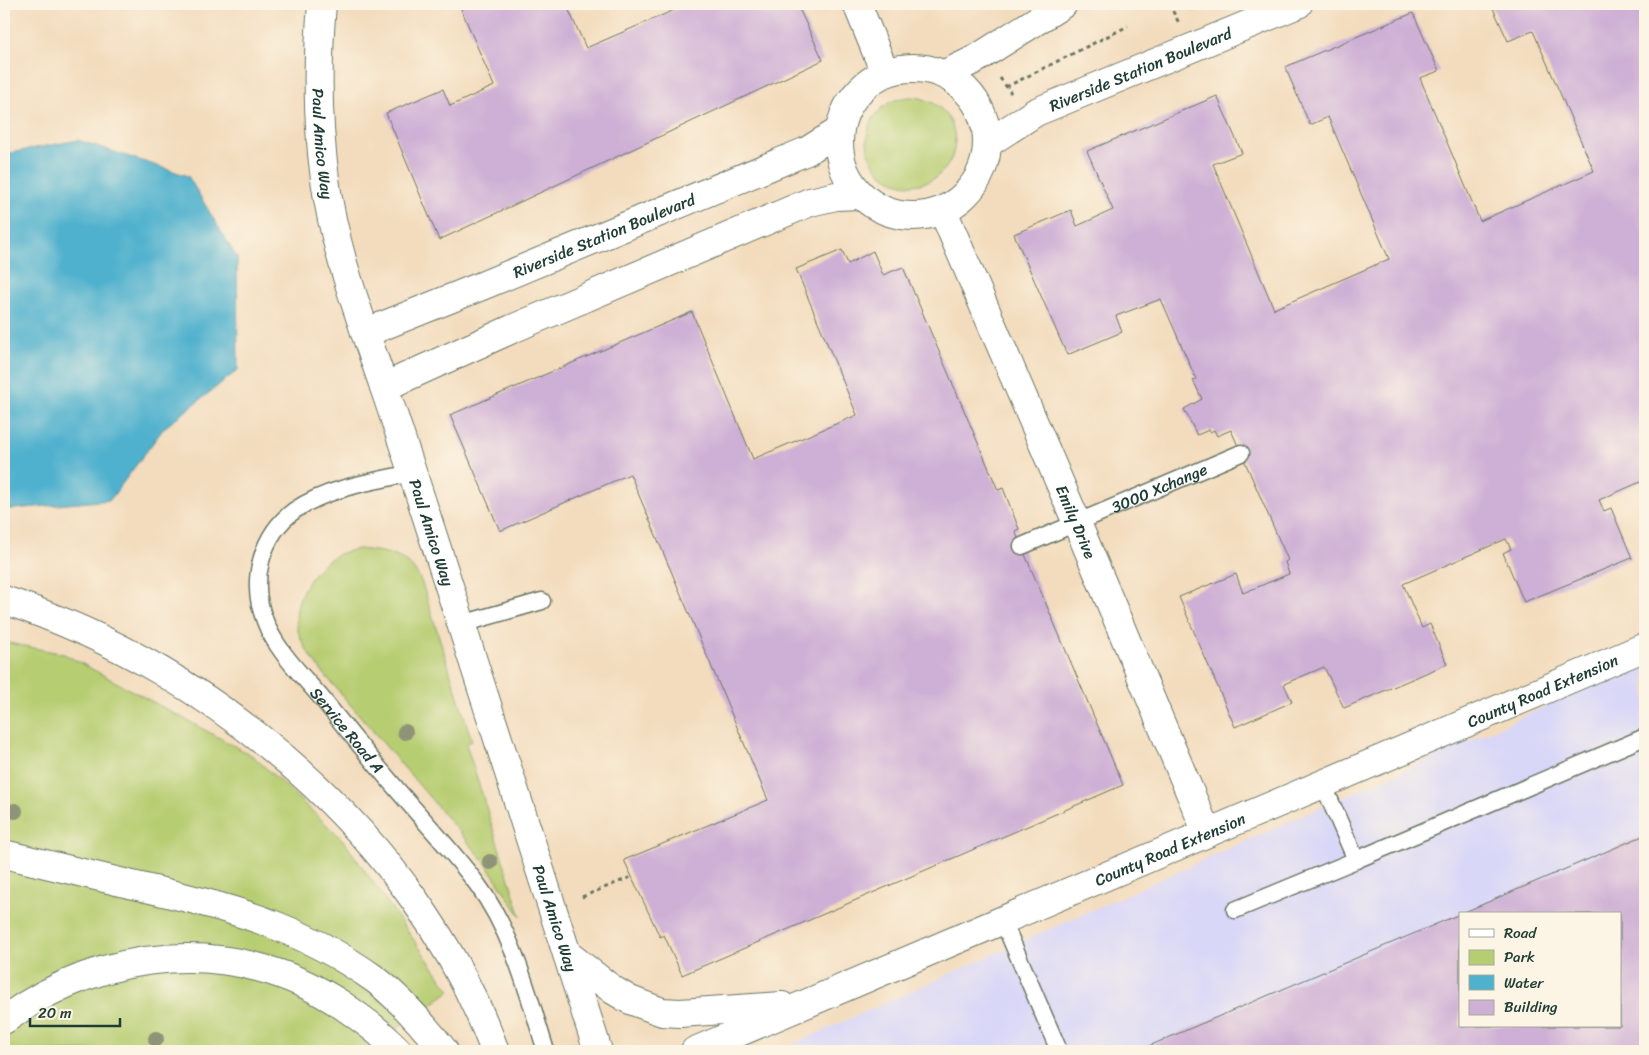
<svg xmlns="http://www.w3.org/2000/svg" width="1649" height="1055" font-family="Sriracha,sans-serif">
  <rect width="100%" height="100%" fill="#fcf5e5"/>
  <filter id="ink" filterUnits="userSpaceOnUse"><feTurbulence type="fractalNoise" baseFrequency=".02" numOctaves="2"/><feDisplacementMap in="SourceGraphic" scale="10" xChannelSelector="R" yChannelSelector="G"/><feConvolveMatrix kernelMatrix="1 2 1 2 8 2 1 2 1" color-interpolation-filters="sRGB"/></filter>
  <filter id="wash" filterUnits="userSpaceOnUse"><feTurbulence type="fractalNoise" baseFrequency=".0096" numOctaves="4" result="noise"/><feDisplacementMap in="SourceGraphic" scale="20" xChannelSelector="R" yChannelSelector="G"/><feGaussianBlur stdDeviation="1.12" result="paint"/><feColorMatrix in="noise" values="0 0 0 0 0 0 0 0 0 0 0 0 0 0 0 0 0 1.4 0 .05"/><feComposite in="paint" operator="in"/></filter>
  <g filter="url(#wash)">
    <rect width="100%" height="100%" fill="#f3dcbd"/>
    <path fill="#d9d7f8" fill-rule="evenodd" d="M1645,662v389h-867zM1460,914h160v112h-160z"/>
    <path fill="#b7cd72" stroke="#6b8553" d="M1184,4h33l-23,7z
      M867 141a44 44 0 1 1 88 0a44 44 0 1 1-88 0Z
      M358,549c18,2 39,3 53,17 4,4 8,11 11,17l50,158 -6,3 55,173 -37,-56 -165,-193c-8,-12 -17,-23 -21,-37 -8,-29 13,-62 37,-75 7,-4 15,-5 23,-7z
      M4,642l60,12 189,102 90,84 107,151 -84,60h-362z"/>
    <path fill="#4fb1ce" stroke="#377781" d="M78,140l110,36 49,82 1,112 -74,58 -54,72 -106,10v-356z"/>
    <g id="blocks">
      <path fill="#ceafd5" d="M459,4h107l20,44 100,-43v-1h111l26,56 -384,180 -53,-127 57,-24 7,17 44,-20z
        M1491,4h154v476l-46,20 5,11 7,-3 21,50 -108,44 -21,-49 8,-4 -5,-10 -103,45 19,44 8,-4 17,40 -103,44 -20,-41 -40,17 8,18 -57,25 -56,-130 57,-23 7,19 46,-19 -4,-12 3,-2 -57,-130 -14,6 -3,-6 -4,2 -1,-2 -12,5 -13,-26 18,-10 -9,-19 3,-1 -35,-80 -45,17 6,16 -55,23 -53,-121 57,-24 6,16 36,-16 -26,-59 130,-55 25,57 -29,11 61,145 115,-50 -61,-142 -18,8 -25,-58 128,-54 26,58 -19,7 60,143 114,-50 -61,-140 -25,10z
        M842,250l6,14 25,-13 10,24 20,-8 95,223 5,-2 16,41 -4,2 108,254 -441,190 -18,-40 -4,2 -36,-77 144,-60 -138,-326 -130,57 -50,-116 242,-103 61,147 104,-44 -61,-146z
        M1645,835v216h-508l323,-137v112h160v-112h-160z"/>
    </g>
  </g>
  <g filter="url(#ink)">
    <use href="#blocks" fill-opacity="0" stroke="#697564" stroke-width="1"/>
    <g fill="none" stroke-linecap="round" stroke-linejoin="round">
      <g stroke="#697564" stroke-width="19">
        <g id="lane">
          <path id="s1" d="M412,473c-38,8 -85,15 -117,37 -34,25 -46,71 -30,111 11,30 39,56 59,80 25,31 50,62 76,92 26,30 54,60 77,91 36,49 51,110 69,167"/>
          <path id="s2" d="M1022,546l219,-93"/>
          <path d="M462,624l80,-23"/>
          <path d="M1356,860l289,-123"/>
          <path d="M1235,910l121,-50 -33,-76"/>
          <path d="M1003,921l54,125"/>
        </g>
      </g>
      <g stroke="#697564" stroke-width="30">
        <g id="street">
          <path d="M857,4l28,69"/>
          <circle cx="913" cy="142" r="74"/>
          <path d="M945,74l31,-15 87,-55"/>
          <path id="s3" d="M988,143l48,-31 262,-108"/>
          <path id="s4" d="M943,211l134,312 130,310"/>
          <path id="s5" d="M365,333l119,-48 323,-134 32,-20"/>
          <path d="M384,387l128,-58 298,-127 26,-6 24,-1"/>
          <path d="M567,954l46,36 17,10 32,12 18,1 102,-7"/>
          <path id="s6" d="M695,1051l950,-404"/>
        </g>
      </g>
      <g stroke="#697564" stroke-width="30">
        <g id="secondary">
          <path id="s7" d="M322,4c-5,58 -5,116 3,175 9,70 35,138 58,205 20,59 39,118 58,177 53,163 104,327 157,490"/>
        </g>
      </g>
      <g stroke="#697564" stroke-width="30">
        <path id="highway" d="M4,600c213,70 412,238 491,451
          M4,854c44,11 89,21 133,32 89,20 164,40 239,94 26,20 48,46 68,71
          M4,1020c100,-74 233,-85 338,-15 20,14 40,28 56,46"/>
      </g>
      <path stroke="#697564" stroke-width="3" stroke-dasharray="4 4" stroke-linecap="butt" d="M1169,4l10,19
        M1000,78l11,15
        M1006,87l122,-61
        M582,897l49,-20"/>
      <use href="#lane" stroke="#fff" stroke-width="16"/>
      <use href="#street" stroke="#fff" stroke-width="28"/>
      <use href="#secondary" stroke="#fff" stroke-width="28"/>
      <use href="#highway" stroke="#fff" stroke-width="28"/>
    </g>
    <g fill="#8f9478">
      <circle cx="405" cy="732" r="8"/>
      <circle cx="15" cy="811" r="8"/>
      <circle cx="490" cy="862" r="8"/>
      <circle cx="156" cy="1039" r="8"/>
    </g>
  </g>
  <g text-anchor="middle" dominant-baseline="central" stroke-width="4" stroke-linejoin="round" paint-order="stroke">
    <g font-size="16" fill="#1f3d34" stroke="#fcf5e5">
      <text stroke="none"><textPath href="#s3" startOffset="170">Riverside Station Boulevard</textPath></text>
      <text stroke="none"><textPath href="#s7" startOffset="140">Paul Amico Way</textPath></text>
      <text stroke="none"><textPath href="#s5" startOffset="258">Riverside Station Boulevard</textPath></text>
      <text stroke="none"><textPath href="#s2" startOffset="149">3000 Xchange</textPath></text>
      <text stroke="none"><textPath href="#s4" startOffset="338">Emily Drive</textPath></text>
      <text stroke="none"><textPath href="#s7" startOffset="545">Paul Amico Way</textPath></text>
      <text stroke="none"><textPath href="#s6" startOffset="921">County Road Extension</textPath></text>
      <text stroke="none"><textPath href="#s1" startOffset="384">Service Road A</textPath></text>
      <text stroke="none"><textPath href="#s6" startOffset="516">County Road Extension</textPath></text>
      <text stroke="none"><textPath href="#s7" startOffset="950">Paul Amico Way</textPath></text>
    </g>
  </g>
  <rect width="1649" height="1055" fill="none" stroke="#fcf5e5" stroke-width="20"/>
  <rect x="1459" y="912" width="162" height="115" fill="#fcf5e5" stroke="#a4ab9e"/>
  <rect x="1469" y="929" width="25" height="8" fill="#ffffff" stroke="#a4ab9e"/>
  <text x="1504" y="938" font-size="15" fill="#1f3d34">Road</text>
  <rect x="1469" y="950" width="25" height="15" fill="#b7cd72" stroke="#a4ab9e"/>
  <text x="1504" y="962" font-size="15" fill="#1f3d34">Park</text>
  <rect x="1469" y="975" width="25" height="15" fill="#4fb1ce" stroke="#a4ab9e"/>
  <text x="1504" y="988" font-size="15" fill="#1f3d34">Water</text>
  <rect x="1469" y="1000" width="25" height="15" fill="#ceafd5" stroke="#a4ab9e"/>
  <text x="1504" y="1012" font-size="15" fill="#1f3d34">Building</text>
  <path d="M30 1018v8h90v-8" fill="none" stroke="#1f3d34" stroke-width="2.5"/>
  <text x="38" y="1018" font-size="15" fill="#1f3d34" stroke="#fcf5e5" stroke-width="4" paint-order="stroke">20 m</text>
</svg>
